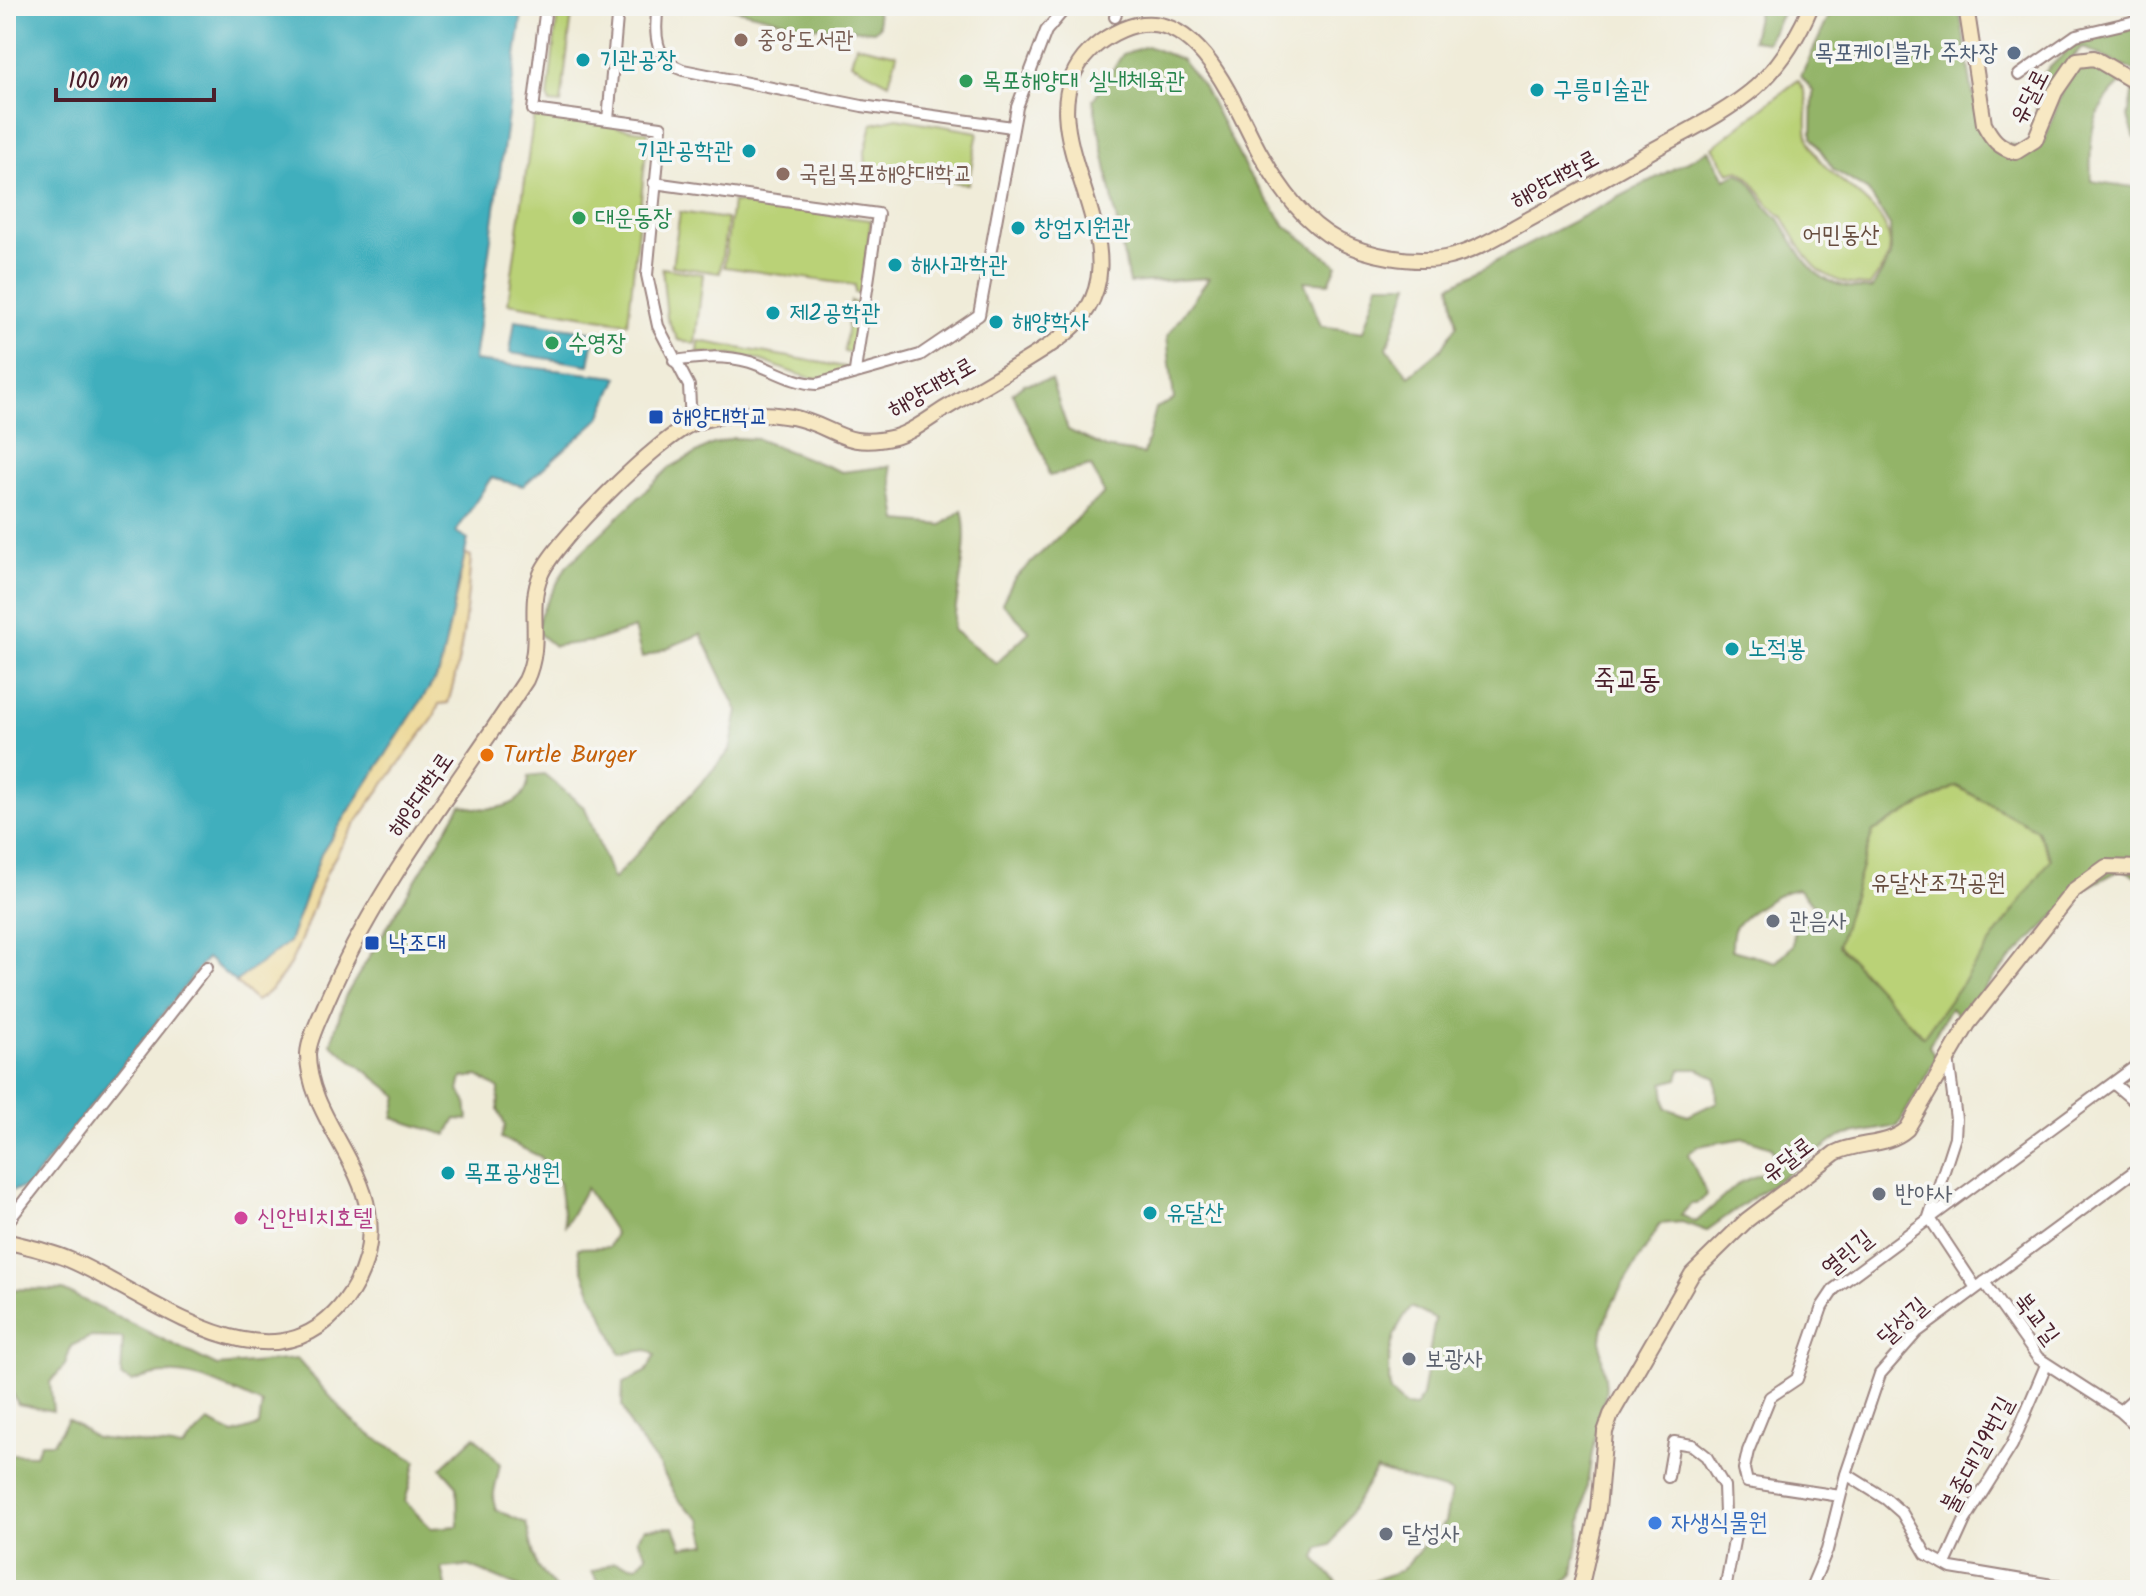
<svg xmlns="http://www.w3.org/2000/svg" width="2146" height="1596" font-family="Kalam,'Poor Story',sans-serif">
  <rect width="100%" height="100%" fill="#f6f6f2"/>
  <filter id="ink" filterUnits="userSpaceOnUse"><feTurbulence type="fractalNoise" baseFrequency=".0125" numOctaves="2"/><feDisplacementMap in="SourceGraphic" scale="16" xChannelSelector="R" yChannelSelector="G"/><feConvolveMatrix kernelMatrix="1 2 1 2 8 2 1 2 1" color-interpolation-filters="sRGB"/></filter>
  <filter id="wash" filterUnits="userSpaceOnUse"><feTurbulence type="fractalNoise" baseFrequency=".006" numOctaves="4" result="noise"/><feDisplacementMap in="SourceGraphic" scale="32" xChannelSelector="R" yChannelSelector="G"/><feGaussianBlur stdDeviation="1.8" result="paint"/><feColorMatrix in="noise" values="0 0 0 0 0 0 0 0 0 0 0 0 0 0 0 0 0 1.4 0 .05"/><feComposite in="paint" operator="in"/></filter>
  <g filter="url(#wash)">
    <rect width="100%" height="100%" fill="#f0ecd9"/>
    <path fill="#bad277" stroke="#827851" stroke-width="2" d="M562,6h11l-12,98 -11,-1 -2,-5 10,-89z
      M856,45l41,9 -8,29 -38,-20z
      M1798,80c17,24 4,36 11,60 12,43 89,62 80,114 -2,10 -14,23 -19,32 -54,-2 -63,-27 -88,-70 -19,-10 -23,-35 -43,-46l-10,3 -16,-26z
      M534,114l114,18 -20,191 -120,-20z
      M897,118l81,14 -10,52 -102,-15 -1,-17 7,-28z
      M732,202l139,18 -10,74 -6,-1v-8l-131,-18z
      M680,212l47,7 -7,54 -48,-7z
      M662,268l41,6 -8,70 -17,-4 -11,-22z
      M851,301l9,5 -6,48 -10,-2z
      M699,341l146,26 2,1c-26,25 -64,-2 -91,-9 -19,-5 -39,-5 -58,-6z
      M1956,786l80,43 15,31 -128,177 -85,-92 35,-114z"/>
    <path fill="#93b468" stroke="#6e6a4a" stroke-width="2" fill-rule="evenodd" d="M721,6h155l3,20 -5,5 -69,-5z
      M1759,6h27l-19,36 -15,-2z
      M1834,6h125l13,84 14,48 45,12 13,-8 19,-52 17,-24 9,-2 51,28v48l-5,-2 -7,-21 5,-28 -11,-6c-34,28 -32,57 -31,98l49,7v690l-18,-9 -41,21 -81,80 -32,39 -10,6 -8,-7 -21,38 7,12 -38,68 -58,10 -134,95 -24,-9 -22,2c-16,31 -51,74 -58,108 -6,33 14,51 -4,83l-25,159 -16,16h-211l56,-20 43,-48 6,-30 -75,-22 -45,75 -12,3 -4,10 29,32h-740l-12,-18 22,-10 23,4 10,-11 -10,-16 8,-11 29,-1 8,20 25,-3 -6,-24 -22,-19 -19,-34 -29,-39 -9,-23 1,-22 23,-11 9,-17 -8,-5 -27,4c-13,-38 -37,-66 -42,-106l31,-1 6,-14 -29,-45 -21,38 -6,-43 -11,-10 -7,-16 -40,-19 4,-13 -7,-15 1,-21 -21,-13 -16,2 -3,13 7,10 2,19 -12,-1 -9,16 -54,-17 5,-22 -67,-52 14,-47 116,-192c26,7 66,6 68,-29l15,-2 41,34 28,72 117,-129 8,-40 -37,-77 -59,24 -8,-30 -40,13 -40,5 -17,-14 3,-17 26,-48 103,-99 42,-23 22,-7 24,1 85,33 48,-6 8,55 44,4 20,-15c9,33 -6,83 -9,120l43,33 34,-32 -28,-28 12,-24 90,-86 -13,-27 -42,10 -5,-20 -32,-63 12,-9 27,-4 17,50 38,18 38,6 12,-46 18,-8 -7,-64 42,-58 -80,5 -36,-183 30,-46 24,-8 34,13 22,27 44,85 38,54 52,40 -8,18 -25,-2 17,45 42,6 15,-48h31l-22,64 22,28 33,-28 15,-23 -6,-40 258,-135 16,29 14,-6c19,11 22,35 40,46 28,45 34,69 93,70l19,-33 -1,-30 -22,-35 -34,-21 -22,-32 1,-47 -12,-15zM1956,786l80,43 15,30 -128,178 -85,-92 35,-114zM1798,889l16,16 -12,21 -8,3 -1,16 -17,17 -44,-12c0,-6 0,-15 2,-20 7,-15 48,-40 64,-41zM1681,1069h18l17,9 1,24 -29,14 -22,-8 -3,-25 15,-4zM1744,1138l28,9 6,20 -39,16 -43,39 -15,-7 10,-11h6l10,-9 -19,-41 10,-8zM1411,1307l24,12 -13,77 -7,11 -10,-1 -15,-14c-3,-36 -1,-57 21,-85z
      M2140,26v48l-58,-27 -30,32 -11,30h-5l9,-37 27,-26z
      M6,1289l57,1 154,76 80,-7 54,61 21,16 44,25 -11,41 26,26 27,-2 -1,-40 -16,-18 34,-32 25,28 -7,34 3,12 30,13 11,44 20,23h-31l-57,-24 -27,2 5,22h-441v-136l29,1 6,-12h12l15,-24 27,19 87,10 26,-26 26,12 25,-8 3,-22c-45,-20 -81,-43 -130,-22l-11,-5 2,-39 -33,-1 -19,9 -6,19 -15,17 3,29 -35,-7 -12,-24z"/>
    <path fill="#eeda9e" stroke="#9c7c64" stroke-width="2" d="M465,554l6,2c-4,50 -8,98 -23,147l-9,1 -6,15c-35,47 -74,94 -102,145 -25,45 -29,109 -75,137l-21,-19 54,-40 32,-88 118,-181z"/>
    <path fill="#40afbd" stroke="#456774" stroke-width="2" d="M6,6h517l-49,355 144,16 -18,41 -77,68 -32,-8 -35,54 12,7 -29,134 -118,181 -32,88 -54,40 -28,-24 -180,229 -21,5z
      M515,320l80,12 -6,33 -79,-12z"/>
  </g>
  <g filter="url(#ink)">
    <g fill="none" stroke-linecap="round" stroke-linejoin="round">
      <g stroke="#9d8682" stroke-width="14">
        <path id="street" d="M546,6l-13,104 128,17 -14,148 11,51 31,60 2,37
          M658,6c-4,27 -4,54 25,64l179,36 150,21
          M1115,17l3,-11
          M2019,75l57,-40 64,-15
          M608,120l10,-114
          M654,183l224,31 -23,157
          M674,361c27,-4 50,-6 76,1 23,7 42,21 67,22l103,-29 59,-40 38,-208 29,-76 21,-25
          M1948,1058l8,61 -1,18 -26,80 47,71
          M2114,1084l26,22
          M6,1224l201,-257
          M1984,1282l54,76 82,53 20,18
          M2120,1411l20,-18
          M1846,1474l40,25 16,14 24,41 25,14 131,22
          M1668,1477l6,-35 18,3 14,11 18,30 1,28 11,16 -11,60
          M1840,1496l-93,-14 -3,-13 4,-18 22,-54 27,-18 25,-72 12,-18 306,-226
          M1945,1564l20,-44 47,-75 34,-80
          M1810,1590l17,-40 19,-76 34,-100 37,-42 223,-165"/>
      </g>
      <g stroke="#9d8682" stroke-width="18">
        <path id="secondary" d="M1966,6l18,118c8,15 15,24 32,28l19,-12 20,-48 22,-32 17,-2 46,27
          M6,1241c21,6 44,10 64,19 80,34 201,140 275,41 20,-27 29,-56 23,-90 -9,-55 -60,-100 -60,-157 1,-16 12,-36 18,-51 50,-117 131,-217 200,-323 18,-39 0,-71 15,-106 13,-32 120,-139 153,-151 30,-11 67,-11 98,-6 44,9 50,33 103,20 18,-5 36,-20 51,-29 37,-23 75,-43 110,-67 117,-81 -48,-208 34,-290 13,-13 34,-25 52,-27 62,-7 94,87 119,131 19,33 43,68 78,86 29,15 74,23 106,17 29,-6 55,-23 81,-37 43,-23 86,-47 129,-72 34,-19 71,-36 101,-62 25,-22 42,-50 55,-81
          M1580,1590l18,-81 7,-77 6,-17 81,-141 55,-54 88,-67c24,-12 52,-6 72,-24l61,-105 106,-134 32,-23 34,1"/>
      </g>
      <use href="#street" stroke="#fff" stroke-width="10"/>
      <use href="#secondary" stroke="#f7e8c3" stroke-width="14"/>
    </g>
  </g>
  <g fill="#8d6e63" stroke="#f6f6f2" stroke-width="3">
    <circle cx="741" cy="40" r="8"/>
    <circle cx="783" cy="174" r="8"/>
  </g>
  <circle fill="#5c6f8a" stroke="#f6f6f2" stroke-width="3" cx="2014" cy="53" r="8"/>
  <g fill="#0f9aa8" stroke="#f6f6f2" stroke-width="3">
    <circle cx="583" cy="60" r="8"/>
    <circle cx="1537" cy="90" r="8"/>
    <circle cx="749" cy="151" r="8"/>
    <circle cx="1018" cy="228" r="8"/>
    <circle cx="895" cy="265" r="8"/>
    <circle cx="773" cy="313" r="8"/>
    <circle cx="996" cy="322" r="8"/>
    <circle cx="1732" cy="649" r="8"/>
    <circle cx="448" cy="1173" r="8"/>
    <circle cx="1150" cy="1213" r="8"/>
  </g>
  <g fill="#2e9e5b" stroke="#f6f6f2" stroke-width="3">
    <circle cx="966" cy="81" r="8"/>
    <circle cx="579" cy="218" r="8"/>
    <circle cx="552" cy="343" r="8"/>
  </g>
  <g fill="#1a4fb4" stroke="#f6f6f2" stroke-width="3">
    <rect x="648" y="409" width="16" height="16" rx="4"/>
    <rect x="364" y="935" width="16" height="16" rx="4"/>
  </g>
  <circle fill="#e8710a" stroke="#f6f6f2" stroke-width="3" cx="487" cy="755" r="8"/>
  <g fill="#6b7280" stroke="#f6f6f2" stroke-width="3">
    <circle cx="1773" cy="921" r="8"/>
    <circle cx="1879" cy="1194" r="8"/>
    <circle cx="1409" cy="1359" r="8"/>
    <circle cx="1386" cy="1534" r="8"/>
  </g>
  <circle fill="#d1479c" stroke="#f6f6f2" stroke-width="3" cx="241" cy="1218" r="8"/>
  <circle fill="#3f7fe0" stroke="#f6f6f2" stroke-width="3" cx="1655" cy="1523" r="8"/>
  <g text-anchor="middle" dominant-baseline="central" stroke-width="7" stroke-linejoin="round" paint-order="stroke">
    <g font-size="24" fill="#785e54" stroke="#f6f6f2" text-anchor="start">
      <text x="757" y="40">중앙도서관</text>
      <text x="799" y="174">국립목포해양대학교</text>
    </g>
    <g font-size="24" fill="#4e5e75" stroke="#f6f6f2" text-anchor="end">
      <text x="1998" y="53">목포케이블카 주차장</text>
    </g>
    <g font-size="24" fill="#0d838f" stroke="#f6f6f2" text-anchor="start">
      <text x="599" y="60">기관공장</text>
      <text x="1553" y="90">구릉미술관</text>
      <text x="733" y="151" text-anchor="end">기관공학관</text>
      <text x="1034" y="228">창업지원관</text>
      <text x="911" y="265">해사과학관</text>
      <text x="789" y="313">제2공학관</text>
      <text x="1012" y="322">해양학사</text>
      <text x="1748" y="649">노적봉</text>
      <text x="464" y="1173">목포공생원</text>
      <text x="1166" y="1213">유달산</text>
    </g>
    <g font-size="24" fill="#27864d" stroke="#f6f6f2" text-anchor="start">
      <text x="982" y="81">목포해양대 실내체육관</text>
      <text x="595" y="218">대운동장</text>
      <text x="568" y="343">수영장</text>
    </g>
    <g font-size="24" fill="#4a1f2b" stroke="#f6f6f2">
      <text transform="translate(2030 97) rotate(-63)">유달로</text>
      <text transform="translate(1555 180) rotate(-29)">해양대학로</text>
      <text transform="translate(932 388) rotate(-30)">해양대학로</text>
      <text transform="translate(421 795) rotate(-55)">해양대학로</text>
      <text transform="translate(1788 1160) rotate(-37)">유달로</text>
      <text transform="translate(1848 1254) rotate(-40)">열린길</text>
      <text transform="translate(2036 1319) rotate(53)">북교길</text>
      <text transform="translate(1903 1322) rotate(-42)">달성길</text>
      <text transform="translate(1978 1455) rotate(-62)">불종대길9번길</text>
    </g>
    <g font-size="24" fill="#664c3e" stroke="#f6f6f2">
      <text x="1841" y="235">어민동산</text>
      <text x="1938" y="883">유달산조각공원</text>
    </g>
    <g font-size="24" fill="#164399" stroke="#f6f6f2" text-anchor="start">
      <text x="672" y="417">해양대학교</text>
      <text x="388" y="943">낙조대</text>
    </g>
    <g font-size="24" fill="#c56008" stroke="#f6f6f2" text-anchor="start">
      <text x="503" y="755">Turtle Burger</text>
    </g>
    <g font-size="24" fill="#5b616d" stroke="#f6f6f2" text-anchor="start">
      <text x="1789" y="921">관음사</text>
      <text x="1895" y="1194">반야사</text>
      <text x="1425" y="1359">보광사</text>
      <text x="1402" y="1534">달성사</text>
    </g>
    <g font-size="24" fill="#b23c85" stroke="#f6f6f2" text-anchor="start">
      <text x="257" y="1218">신안비치호텔</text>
    </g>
    <g font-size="24" fill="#366cbe" stroke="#f6f6f2" text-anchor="start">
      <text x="1671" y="1523">자생식물원</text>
    </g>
    <g font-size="28" fill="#4a1f2b" stroke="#f6f6f2">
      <text x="1627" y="680">죽교동</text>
    </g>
  </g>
  <rect width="2146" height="1596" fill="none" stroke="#f6f6f2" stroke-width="32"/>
  <path d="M56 88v12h158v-12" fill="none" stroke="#4a1f2b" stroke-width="4"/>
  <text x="68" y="88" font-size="24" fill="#4a1f2b" stroke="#f6f6f2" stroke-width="6" paint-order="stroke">100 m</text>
</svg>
